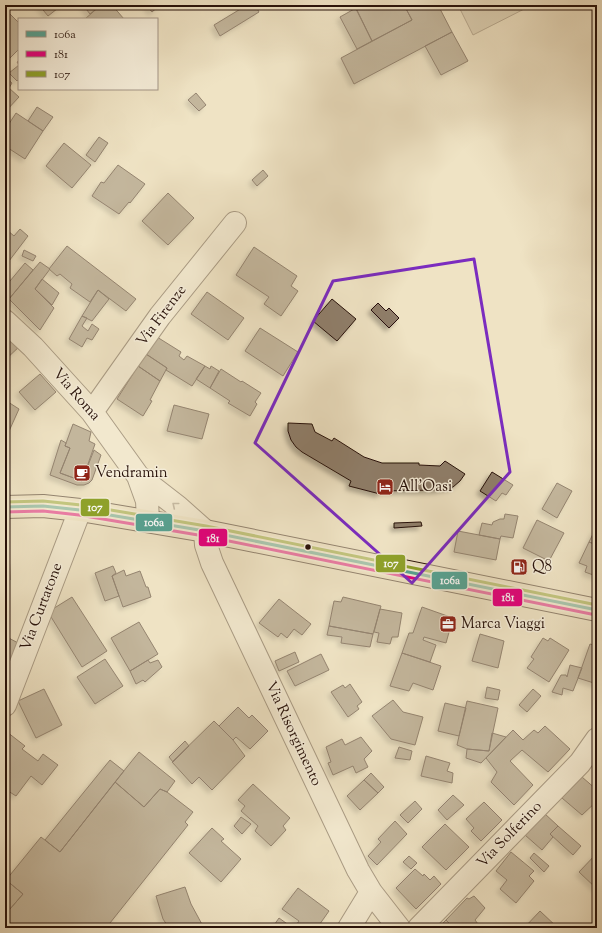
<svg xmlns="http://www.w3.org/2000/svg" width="602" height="933" font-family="'Sorts Mill Goudy',serif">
  <defs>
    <filter id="shadow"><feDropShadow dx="-3.5" dy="3.5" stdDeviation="2" flood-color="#0004"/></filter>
  </defs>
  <rect width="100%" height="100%" fill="#efe3c4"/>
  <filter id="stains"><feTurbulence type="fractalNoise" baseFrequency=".005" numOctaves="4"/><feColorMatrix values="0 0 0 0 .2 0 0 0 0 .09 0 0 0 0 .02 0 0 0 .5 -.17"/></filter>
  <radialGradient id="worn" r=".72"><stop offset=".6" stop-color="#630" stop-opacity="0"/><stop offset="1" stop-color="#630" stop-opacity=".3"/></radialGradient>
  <path fill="#cdbfa4" stroke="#7a6856" d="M458,5h74l-59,30z"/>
  <path fill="#8f7e6a" stroke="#271109" filter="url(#shadow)" d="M39,5h23l-14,11z
    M83,5h18l-11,9z
    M101,5h11l12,14h-39z
    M146,5h14l-8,7z
    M247,5h8l4,7 -39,24 -6,-11z
    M354,5h50l8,15 -40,21z
    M404,5h34l14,27 -98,52 -13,-26 71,-38z
    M356,8l16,33 -15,8 -17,-32z
    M9,13l10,10v26l-9,9 -5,-6v-35z
    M452,32l16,29 -27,14 -16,-29z
    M19,61v18l-2,2 -8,-8 10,-8 -2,-3z
    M5,77l7,6 -3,5 10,9 -14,15z
    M196,93l10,12 -7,6 -11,-11z
    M37,107l16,10 -10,14 -15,-10z
    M16,113l27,18 -18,28 -20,-13v-16z
    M99,137l9,6 -13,19 -9,-7z
    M64,143l27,22 -19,23 -26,-22z
    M118,165l27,19 -15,19 -1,-1 -10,12 -27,-18 9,-14 3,1z
    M263,170l5,6 -11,10 -5,-6z
    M168,193l26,25 -26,27 -26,-24z
    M20,229l8,7 -19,25 -4,-4v-24l2,-3 7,6z
    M67,246l69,53 -10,12 -28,-21 -8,12 -20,-14 2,-4 -12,-10 -3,2 -8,-7z
    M254,247l43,29 -6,10 7,5 -17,25 -17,-12 5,-7 -33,-22z
    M24,250l12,6 -3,5 -11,-5z
    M40,262l10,7 -15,20 19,19 -14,22 -31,-31z
    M25,263l8,7 -24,29 -4,-3v-9z
    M42,279l17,14 -7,12 -17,-16z
    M98,290l11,9 -17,22 -10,-5z
    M207,292l37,26 -16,22 -37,-26z
    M332,299l24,20 -19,22 -24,-20z
    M378,303l8,8 3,-3 10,10 -10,10 -18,-18z
    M82,316l5,2 -5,8 6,5 4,-7 7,5 -7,11 -5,-2 -5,9 -13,-8z
    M5,328l16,17 -16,15z
    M260,328l38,24 -15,24 -38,-25z
    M157,337l24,15 -2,4 5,4 3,-4 18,10 -13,20 -26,-16 1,-2 -21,-14z
    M146,354l21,14 -7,13 -22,-15z
    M138,366l22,15 -10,19 2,1 -9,15 -26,-17z
    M205,366l5,3 1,-3 8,5 -9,17 -14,-9z
    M221,369l20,13 1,-1 19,12 -6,9 2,2 -7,12 -22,-13 2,-2 -20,-13z
    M40,374l16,18 -21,18 -16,-18z
    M5,400l14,9 -14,31z
    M174,405l35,9 -7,25 -35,-8z
    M288,423l24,1 3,8 17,9 2,-3 30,19 18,6h37v2l21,1 5,-5 20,13 -5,7 -7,6 -16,3 -57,1v3l-31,-8 2,-5 -49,-29 -6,-5 -5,-7 -3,-9z
    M73,424l18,8 -2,9 6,3 -13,37 -22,-8 10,-25 -5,-2z
    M61,440l5,3 -1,3 5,2 -10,25 22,8 12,-31 7,5 -9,25 -3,3 -5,2h-7l-27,-10z
    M492,472l21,13 -7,10 -4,-2 -6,8 -16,-10z
    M557,483l15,8 -15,27 -15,-9z
    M505,514l13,2 -5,22 -12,-2 -1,3 -21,-4 3,-12 10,2 1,-3 7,-3h4z
    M537,520l27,13 -15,28 -26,-13z
    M421,522l1,4 -28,2v-5z
    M595,530h2v15l-8,-3z
    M458,531l42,8 -4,21 -42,-8z
    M589,542l8,3v27l-1,4 -11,-4 2,-6 -8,-3z
    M5,545h4l1,35h-5z
    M113,566l3,7 -4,3 7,20 -14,5 -10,-28z
    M124,570l2,6 14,-5 6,16h2l3,10 -28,10 -11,-31z
    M72,597l35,54 -25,16 -34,-55z
    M343,597l38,9 -8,28 -44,-8 5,-25 7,1z
    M279,599l32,25 -9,11 -8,-6 -7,9 -6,-5 -3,4 -19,-14z
    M422,607l31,11 -7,25 -22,-6 -1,3 13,5 -6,17 -28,-9 7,-20h4z
    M380,609l22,4 -4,24h-6l-2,7 -13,-2 2,-9 -5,-1z
    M139,622l19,32 -28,17 -19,-33z
    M329,626l44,8 -3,13 -29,-4 1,-6 -15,-2z
    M480,634l24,7 -6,27 -26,-7z
    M5,636l15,8 -15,29z
    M543,638l5,3 2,-3 19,12 -20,32 -22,-14 7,-9 -3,-2z
    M590,644l7,2v38l-19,-6z
    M295,652l4,10 -20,9 -4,-10z
    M402,653l39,13 -8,24 -20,-7 -4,8 -19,-5z
    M321,654l8,16 -34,16 -8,-15z
    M105,659l18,27 -28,18 -18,-27z
    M148,660l2,3 8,-3 4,7 -17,15 -2,-2 -7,4 -6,-13z
    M570,665l12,3 -9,23 -10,-3 -1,7 -10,-3 9,-17h5l1,2z
    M350,684l12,18 -5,4 2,3 -11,8 -17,-25 12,-7 2,3z
    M487,687l13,3 -2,10 -13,-2z
    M44,689l18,36 -26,13 -18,-37z
    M533,689l8,7 -14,16 -8,-7z
    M393,700l10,12 20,5 -8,28 -24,-6 -19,-23z
    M467,701l31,7 -9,43 -22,-2 -10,-4z
    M445,703l21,5 -7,28 -21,-5z
    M238,707l11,11 3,-3 16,16 -18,18 -14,-12 -3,3 -14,-14z
    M214,721l19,19 12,16 -33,34 -13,-13 -7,7 -20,-22z
    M545,726l25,23 -22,23 -26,-22 -12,11 23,24 -19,20 -23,-23 6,-10 -11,-14 27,-28 10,10 11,-10 4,3z
    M7,732l18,14 -3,3 16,12 5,-7 15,11 -16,20 -11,-9 -15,20 -11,-7v-54z
    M492,733l14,4 -25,26 -15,-5 1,-9 22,2z
    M361,737l11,14 -8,8 4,8 -12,6 -3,-7 -20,9 -5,-12 3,-1 -5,-15 16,-8 3,6z
    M185,741l4,5 -16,16 -4,-5z
    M399,747l13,4 -2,9 -15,-2z
    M139,752l36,29 -8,11 -7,-3 -16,18 -29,-25z
    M426,756l24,7 -3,8 6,2 -1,10 -31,-7z
    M110,760l14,11 -64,81 -15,-12z
    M371,773l13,14 -6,6 -14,-13z
    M582,777l15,13v11l-15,14 -20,-17z
    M364,780l14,13 -18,17 -13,-14z
    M115,782l29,25 16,-18 7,3 26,20 -8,10 3,3 -82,103h-101v-23l5,4 13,-15 -17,-14 35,-43 19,15z
    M253,784l37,34 -7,8 3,4 -15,16 -16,-15 3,-5 -17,-15 4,-5 -7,-6z
    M453,795l11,10 -17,15 -9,-10z
    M415,801l7,8 -14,14 -8,-8z
    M484,802l18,18 -21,21 -10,-10 3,-3 -8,-9z
    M544,813l14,13 -8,8 3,3 -11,13 -17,-15z
    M241,817l10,7 -9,10 -8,-8z
    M395,821l12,13 -30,31 -9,-9 13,-14 -3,-3z
    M445,824l24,23 -23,23 -24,-23z
    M558,826l23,20 -8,9 -23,-21z
    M212,828l12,11 -3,2 20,18 -20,23 -32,-29z
    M511,852l23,19 -5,5 5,5 -18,22 -16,-14 7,-9 -11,-9z
    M534,853l15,13 -5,6 -14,-14z
    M597,853v36l-18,-17z
    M409,856l8,7 -6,6 -8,-7z
    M415,869l8,7 1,-2 6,6 4,-4 7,8 -25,25 -20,-21z
    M6,880l17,14 -13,15 -5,-4z
    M185,887l6,17 13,24h-35l-6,-9 -7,-23z
    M298,888l31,23 -12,17h-23l5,-7 -17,-12z
    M474,896l11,12 -10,12 3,4 -4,4h-20l-8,-8 21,-22 2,1z
    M540,911l18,17h-34z
    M279,918l14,10h-21z
    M446,920l8,8h-16z"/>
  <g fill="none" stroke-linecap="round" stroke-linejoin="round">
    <g stroke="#594638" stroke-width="24">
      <path id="minor" d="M5,321l28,26 59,65 46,64 9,25 1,20
        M92,412l68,-96 75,-93
        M138,476l40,31 27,24 1,14 6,18 146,307 13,22 28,36
        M5,705l75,-195
        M349,928l22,-36
        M419,928l161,-165 17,-24"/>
    </g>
    <g stroke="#271109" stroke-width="24">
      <path id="major" d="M5,507l38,-1 37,4 125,21 392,79"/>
    </g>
    <use href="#minor" stroke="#f5edd9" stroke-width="22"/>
    <use href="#major" stroke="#efe3c4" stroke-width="22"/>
    <g stroke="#f5edd9" stroke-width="6">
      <path id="bus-1" d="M5,507l38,-1 37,4 125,21 392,79"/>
    </g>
    <g stroke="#f5edd9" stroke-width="6">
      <path id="bus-2" d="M5,512l38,-1 36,4 125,21 392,79"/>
    </g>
    <g stroke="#f5edd9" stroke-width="6">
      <path id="bus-3" d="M5,502l38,-1 38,4 125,21 391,79"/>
    </g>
    <use href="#bus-1" stroke="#57a494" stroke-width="3"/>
    <use href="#bus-2" stroke="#e5007d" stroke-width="3"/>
    <use href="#bus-3" stroke="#8fa22a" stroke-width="3"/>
  </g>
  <defs><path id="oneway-chevron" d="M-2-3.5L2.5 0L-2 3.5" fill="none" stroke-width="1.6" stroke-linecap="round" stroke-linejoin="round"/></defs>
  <use stroke="#988a7b" href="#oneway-chevron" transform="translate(175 505) rotate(-141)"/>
  <path d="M0 0H602V933H0ZM474,259l36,213 -98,111 -157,-140 78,-162z" fill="#efe3c4" fill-opacity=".55" fill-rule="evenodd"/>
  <path fill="none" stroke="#7b2cbf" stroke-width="3" stroke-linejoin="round" d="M474,259l36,213 -98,111 -157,-140 78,-162z"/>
  <defs>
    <g id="cafe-square" transform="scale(0.9)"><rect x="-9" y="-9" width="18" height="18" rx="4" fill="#8f2418" stroke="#f5edd9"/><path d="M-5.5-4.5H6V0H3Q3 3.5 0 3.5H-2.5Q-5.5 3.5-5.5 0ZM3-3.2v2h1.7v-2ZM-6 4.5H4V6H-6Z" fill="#fff"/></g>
    <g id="hotel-square" transform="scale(0.9)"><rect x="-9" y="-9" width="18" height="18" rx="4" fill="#8f2418" stroke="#f5edd9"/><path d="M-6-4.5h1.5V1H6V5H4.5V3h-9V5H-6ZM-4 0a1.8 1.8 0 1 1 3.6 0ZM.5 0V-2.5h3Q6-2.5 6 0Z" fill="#fff"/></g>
    <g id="fuel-square" transform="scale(0.9)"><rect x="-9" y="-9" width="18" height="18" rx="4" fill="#8f2418" stroke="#f5edd9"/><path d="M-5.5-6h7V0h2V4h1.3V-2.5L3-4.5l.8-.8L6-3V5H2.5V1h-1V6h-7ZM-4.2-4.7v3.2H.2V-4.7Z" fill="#fff"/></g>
    <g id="office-square" transform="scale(0.9)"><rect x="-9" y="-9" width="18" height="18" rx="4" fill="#8f2418" stroke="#f5edd9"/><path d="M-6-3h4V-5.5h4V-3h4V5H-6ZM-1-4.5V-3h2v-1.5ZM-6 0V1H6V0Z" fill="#fff"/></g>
  </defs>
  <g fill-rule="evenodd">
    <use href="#cafe-square" x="82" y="473"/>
    <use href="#hotel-square" x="385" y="487"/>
    <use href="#fuel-square" x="519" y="567"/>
    <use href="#office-square" x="448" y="624"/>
  </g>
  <circle fill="#271109" stroke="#f5edd9" stroke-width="1.5" cx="308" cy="547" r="3.5"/>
  <g text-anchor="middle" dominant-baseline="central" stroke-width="3" stroke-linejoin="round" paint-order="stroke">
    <g font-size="15" fill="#271109" stroke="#f5edd9">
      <text transform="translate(162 316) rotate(-53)">Via Firenze</text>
      <text transform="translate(76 395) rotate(49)">Via Roma</text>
      <text transform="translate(42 607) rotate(-69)">Via Curtatone</text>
      <text transform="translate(293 734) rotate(65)">Via Risorgimento</text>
      <text transform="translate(510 835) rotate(-46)">Via Solferino</text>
    </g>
    <g font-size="15" fill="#271109" stroke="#f5edd9" text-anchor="start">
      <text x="95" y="473">Vendramin</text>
      <text x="398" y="487">All'Oasi</text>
      <text x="532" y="567">Q8</text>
      <text x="461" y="624">Marca Viaggi</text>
    </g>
  </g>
  <g stroke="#f5edd9" stroke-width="1.5">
    <rect x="80" y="498" width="30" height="19" rx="4" fill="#8fa22a"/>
    <rect x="135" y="513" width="38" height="19" rx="4" fill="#57a494"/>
    <rect x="198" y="528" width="30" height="19" rx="4" fill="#e5007d"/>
    <rect x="375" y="554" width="31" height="19" rx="4" fill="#8fa22a"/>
    <rect x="431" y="571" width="37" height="19" rx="4" fill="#57a494"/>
    <rect x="492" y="588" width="31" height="19" rx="4" fill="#e5007d"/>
  </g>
  <g font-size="11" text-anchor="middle" font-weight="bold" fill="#fff">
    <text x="95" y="511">107</text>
    <text x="154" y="526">106a</text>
    <text x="213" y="542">181</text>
    <text x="391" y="567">107</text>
    <text x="450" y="584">106a</text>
    <text x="508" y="601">181</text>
  </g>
  <rect width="602" height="933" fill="none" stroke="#efe3c4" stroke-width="20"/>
  <rect x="6" y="6" width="590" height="921" fill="none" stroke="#271109" stroke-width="2"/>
  <rect x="10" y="10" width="582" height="913" fill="none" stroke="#271109"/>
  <rect x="18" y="18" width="140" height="72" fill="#f5edd9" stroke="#a39586"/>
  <rect x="26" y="31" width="20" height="6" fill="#57a494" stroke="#a39586"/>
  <text x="54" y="38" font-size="12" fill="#271109">106a</text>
  <rect x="26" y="51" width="20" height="6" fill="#e5007d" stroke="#a39586"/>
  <text x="54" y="58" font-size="12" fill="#271109">181</text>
  <rect x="26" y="71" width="20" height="6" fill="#8fa22a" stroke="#a39586"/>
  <text x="54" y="78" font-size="12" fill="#271109">107</text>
  <rect width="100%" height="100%" filter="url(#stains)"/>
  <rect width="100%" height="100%" fill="url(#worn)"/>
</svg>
